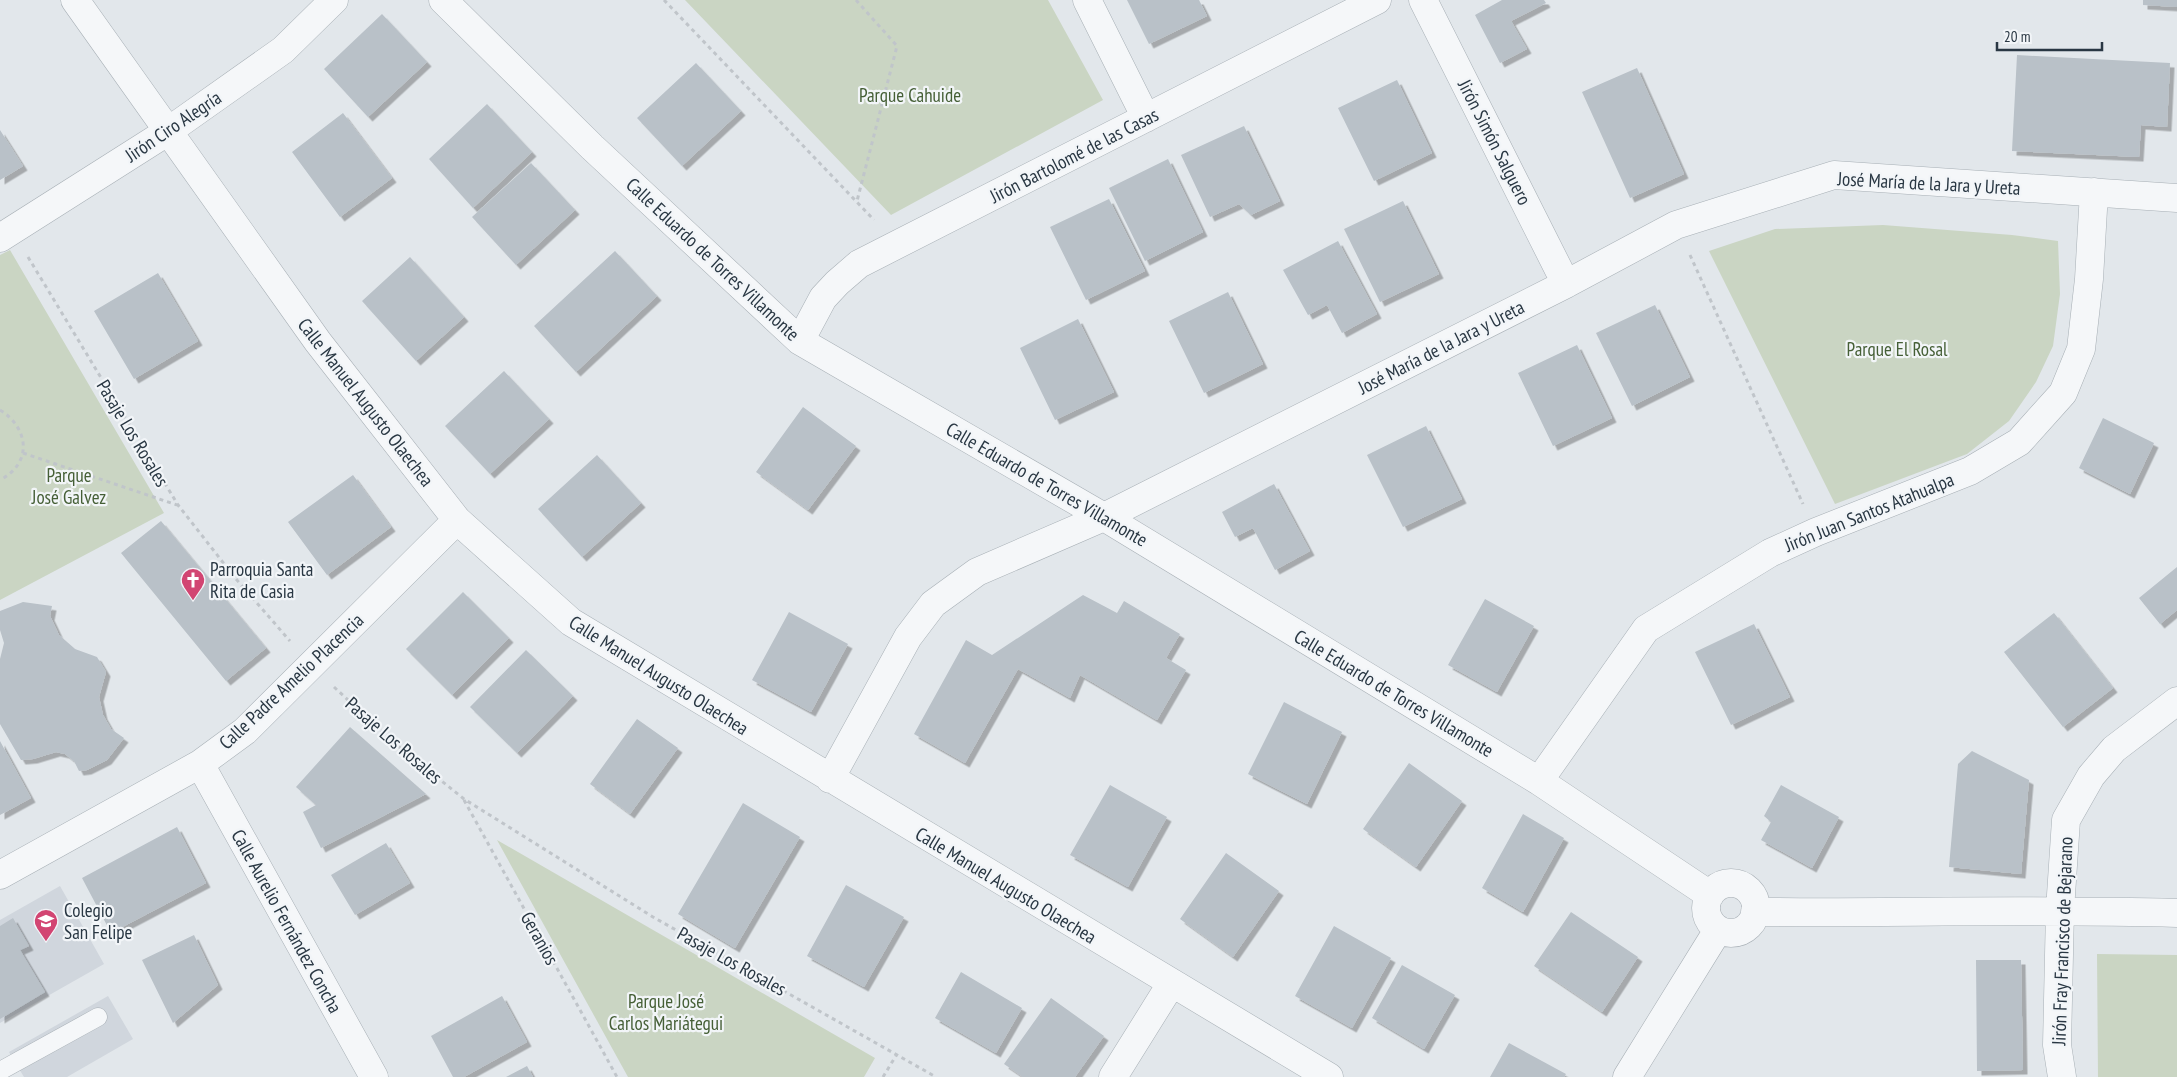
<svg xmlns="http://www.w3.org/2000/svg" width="2177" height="1077" font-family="'PT Sans Narrow',sans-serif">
  <defs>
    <filter id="shadow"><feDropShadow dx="4.5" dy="4.5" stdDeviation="0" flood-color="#0004"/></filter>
  </defs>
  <rect width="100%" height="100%" fill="#e2e7eb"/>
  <path fill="#d0d6dd" d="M60,886l44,78 -104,59v-103z
    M108,996l25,43 -66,38h-43l-15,-25z"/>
  <path fill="#cad5c3" d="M685,0h363l55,100 -212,115z
    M1883,225l129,10 46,6 2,53 -7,52 -17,36 -27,39 -42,33 -132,50 -126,-253 66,-22z
    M10,250l154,263 -164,87v-345z
    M497,840l378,218 -11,19h-236z
    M2097,954l80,1v122h-79z"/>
  <path fill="#b9c1c8" filter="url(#shadow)" d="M1127,0h72l8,16 -58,28z
    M1502,0h42l2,3 -35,18 16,28 -27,14 -25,-48z
    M2143,0h34v7l-34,-2z
    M382,14l45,48 -59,55 -44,-48z
    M2017,55l153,8 -3,64 -26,-2 -2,32 -127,-6z
    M696,63l45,48 -59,55 -45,-48z
    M1637,68l47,106 -54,24 -48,-106z
    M1397,80l35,73 -58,28 -36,-73z
    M487,104l45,48 -59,56 -44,-49z
    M343,113l49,65 -52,39 -48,-65z
    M1244,126l36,75 -29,14 -12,-11 -29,13 -29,-62z
    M0,130l23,36 -23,14z
    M1168,159l35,73 -58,29 -36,-73z
    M531,163l44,47 -59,55 -44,-48z
    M1109,199l36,72 -59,29 -36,-73z
    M1403,201l36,73 -59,28 -36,-73z
    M1338,241l39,73 -35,19 -15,-28 -19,10 -25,-45z
    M615,251l42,45 -81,76 -42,-46z
    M410,257l54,60 -48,44 -54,-60z
    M158,273l40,68 -64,38 -40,-68z
    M1228,292l35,72 -59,29 -35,-72z
    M1655,305l35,72 -58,29 -36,-73z
    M1078,319l36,73 -59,28 -35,-72z
    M1577,345l35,73 -59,28 -35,-73z
    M504,371l45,48 -59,55 -45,-48z
    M803,407l53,39 -48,64 -52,-38z
    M2103,418l51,25 -24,51 -51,-26z
    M1426,426l36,73 -59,28 -36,-72z
    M597,455l44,48 -59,54 -44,-48z
    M353,475l38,52 -64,48 -39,-53z
    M1274,484l36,67 -35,19 -22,-42 -18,9 -13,-25z
    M161,521l105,127 -40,33 -105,-128z
    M2177,567v43l-17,14 -21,-26z
    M463,592l46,46 -57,57 -46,-46z
    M1083,595l34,18 7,-12 56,33 -14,24 20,12 -29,50 -77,-45 -10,23 -52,-29 -53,94 -51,-29 52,-94 26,15z
    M1485,599l49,27 -37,66 -49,-27z
    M23,602l29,4 -2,10 9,19 16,14 22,8 9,15 -7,25 4,18 8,14 13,9 -17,22 -20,10 -8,1 -5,-10 -9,-7 -9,-2 -23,7 -12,1 -21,-36v-65l4,-16 -4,-13v-19z
    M789,612l59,32 -37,68 -59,-32z
    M2054,613l59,75 -50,39 -59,-75z
    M1754,624l36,73 -59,28 -36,-73z
    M526,650l47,46 -56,57 -47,-46z
    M1284,702l58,30 -35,72 -59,-30z
    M637,719l41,29 -48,66 -40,-30z
    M350,727l76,67 -105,54 -18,-36 13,-7 -20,-18z
    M0,741l31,57 -31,17z
    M1972,751l57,29 -8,94 -72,-7 9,-103z
    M1409,763l53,38 -46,66 -53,-38z
    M1110,785l57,32 -39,70 -58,-32z
    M1781,785l58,32 -27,51 -51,-28 10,-18 -7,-6z
    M743,803l57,34 -65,111 -57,-34z
    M1523,814l41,24 -41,74 -41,-24z
    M177,827l29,56 -95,50 -29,-55z
    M386,843l24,40 -55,32 -24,-40z
    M1226,853l53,38 -46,66 -53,-38z
    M846,885l58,32 -40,70 -57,-31z
    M1571,912l67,45 -36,55 -68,-46z
    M13,918l16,28 -9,4 25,42 -45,27v-93z
    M1334,926l57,32 -39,70 -57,-32z
    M194,935l24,50 -45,38 -31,-63z
    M1976,960h45l2,110 -46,1z
    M1402,965l53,30 -31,54 -52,-31z
    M961,972l61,36 -26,45 -61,-35z
    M502,996l25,46 -63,35h-11l-22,-41z
    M1051,998l53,38 -29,41h-52l-19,-13z
    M1509,1043l57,31 -2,3h-74z
    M527,1066l6,11h-27z"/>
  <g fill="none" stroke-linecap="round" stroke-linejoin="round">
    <g stroke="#a7afb5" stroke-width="19">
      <path id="lane" d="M0,1071l98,-54"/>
    </g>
    <g stroke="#a7afb5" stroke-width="29">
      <path id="street" d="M75,0l243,342 139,178 114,102 758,455
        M443,0l149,147 208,194 304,176 435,264 171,114
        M1087,0l59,118
        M1423,0l143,284
        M0,238l167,-106 116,-82 51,-50
        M800,341l23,-43 14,-15 22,-19 518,-264
        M200,764l174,313
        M830,779l78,-142 25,-33 44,-32 127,-55 462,-233 110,-59 158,-50 343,23
        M1539,781l107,-152 124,-76 46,-21 154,-61 49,-29 44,-49 18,-44 8,-70 5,-87
        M0,875l200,-111 45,-33 212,-211
        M1706 908a25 25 0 1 1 50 0a25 25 0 1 1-50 0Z
        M1755,912c141,1 281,-3 422,1
        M1113,1077l58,-93
        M1627,1077l91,-147
        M2062,1077l-5,-32 3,-135 6,-90 25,-44 23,-27 63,-48"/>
    </g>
    <path stroke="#c0c5ca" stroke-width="3" stroke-dasharray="4 4" stroke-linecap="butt" d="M664,0l210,220
      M856,0l41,46 -40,155
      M1690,255l113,249
      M28,257l150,248 58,74 54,62
      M0,410c29,18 33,53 0,70
      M23,453l154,52
      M334,687l59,55 71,57 189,118 283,160
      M464,800l153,277
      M883,1077l14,-23"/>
    <use href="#lane" stroke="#f5f7f9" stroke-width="18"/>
    <use href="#street" stroke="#f5f7f9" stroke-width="28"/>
  </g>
  <defs>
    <g id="church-pin" transform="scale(1.25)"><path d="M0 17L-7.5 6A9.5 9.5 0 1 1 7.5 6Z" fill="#d24572" stroke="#f2f5f8"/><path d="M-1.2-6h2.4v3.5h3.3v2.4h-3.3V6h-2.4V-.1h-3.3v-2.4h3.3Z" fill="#fff"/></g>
    <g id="school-pin" transform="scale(1.25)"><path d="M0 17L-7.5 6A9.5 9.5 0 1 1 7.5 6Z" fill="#d24572" stroke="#f2f5f8"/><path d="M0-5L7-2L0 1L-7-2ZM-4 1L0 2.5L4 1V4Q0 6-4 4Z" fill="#fff"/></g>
  </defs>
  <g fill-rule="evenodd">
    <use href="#church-pin" x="193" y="580"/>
    <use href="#school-pin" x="46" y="921"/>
  </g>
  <g text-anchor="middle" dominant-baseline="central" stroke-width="4.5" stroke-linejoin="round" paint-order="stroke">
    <g font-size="19" fill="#455f36" stroke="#f2f5f8">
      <text x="910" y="95">Parque Cahuide</text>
      <text x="1897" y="349">Parque El Rosal</text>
      <text x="69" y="475">Parque<tspan x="69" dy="22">José Galvez</tspan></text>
      <text x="666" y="1001">Parque José<tspan x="666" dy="22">Carlos Mariátegui</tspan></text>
    </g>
    <g font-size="19" fill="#293743" stroke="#f2f5f8">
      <text transform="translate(173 126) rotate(-34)">Jirón Ciro Alegría</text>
      <text transform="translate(1495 142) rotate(63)">Jirón Simón Salguero</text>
      <text transform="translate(1074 155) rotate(-27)">Jirón Bartolomé de las Casas</text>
      <text transform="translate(1929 183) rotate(3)">José María de la Jara y Ureta</text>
      <text transform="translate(713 259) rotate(43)">Calle Eduardo de Torres Villamonte</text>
      <text transform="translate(1441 347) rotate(-27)">José María de la Jara y Ureta</text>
      <text transform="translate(366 402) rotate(52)">Calle Manuel Augusto Olaechea</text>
      <text transform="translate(133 433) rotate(59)">Pasaje Los Rosales</text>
      <text transform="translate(1047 484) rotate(30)">Calle Eduardo de Torres Villamonte</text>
      <text transform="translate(1869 512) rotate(-22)">Jirón Juan Santos Atahualpa</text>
      <text transform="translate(659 675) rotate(32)">Calle Manuel Augusto Olaechea</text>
      <text transform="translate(291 681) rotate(-43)">Calle Padre Amelio Placencia</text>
      <text transform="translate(1394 693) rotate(31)">Calle Eduardo de Torres Villamonte</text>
      <text transform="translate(394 740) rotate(41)">Pasaje Los Rosales</text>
      <text transform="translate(1006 885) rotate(31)">Calle Manuel Augusto Olaechea</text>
      <text transform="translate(287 921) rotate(61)">Calle Aurelio Fernández Concha</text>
      <text transform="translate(540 938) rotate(61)">Geranios</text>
      <text transform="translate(2062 941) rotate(-88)">Jirón Fray Francisco de Bejarano</text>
      <text transform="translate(732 961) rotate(29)">Pasaje Los Rosales</text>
    </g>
    <g font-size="19" fill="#293743" stroke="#f2f5f8" text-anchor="start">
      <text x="210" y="569">Parroquia Santa<tspan x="210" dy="22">Rita de Casia</tspan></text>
      <text x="64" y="910">Colegio<tspan x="64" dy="22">San Felipe</tspan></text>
    </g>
  </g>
  <path d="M1997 42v8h105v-8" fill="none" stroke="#293743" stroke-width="2.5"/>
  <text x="2004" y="42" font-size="15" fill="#293743" stroke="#f2f5f8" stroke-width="4" paint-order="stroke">20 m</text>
</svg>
